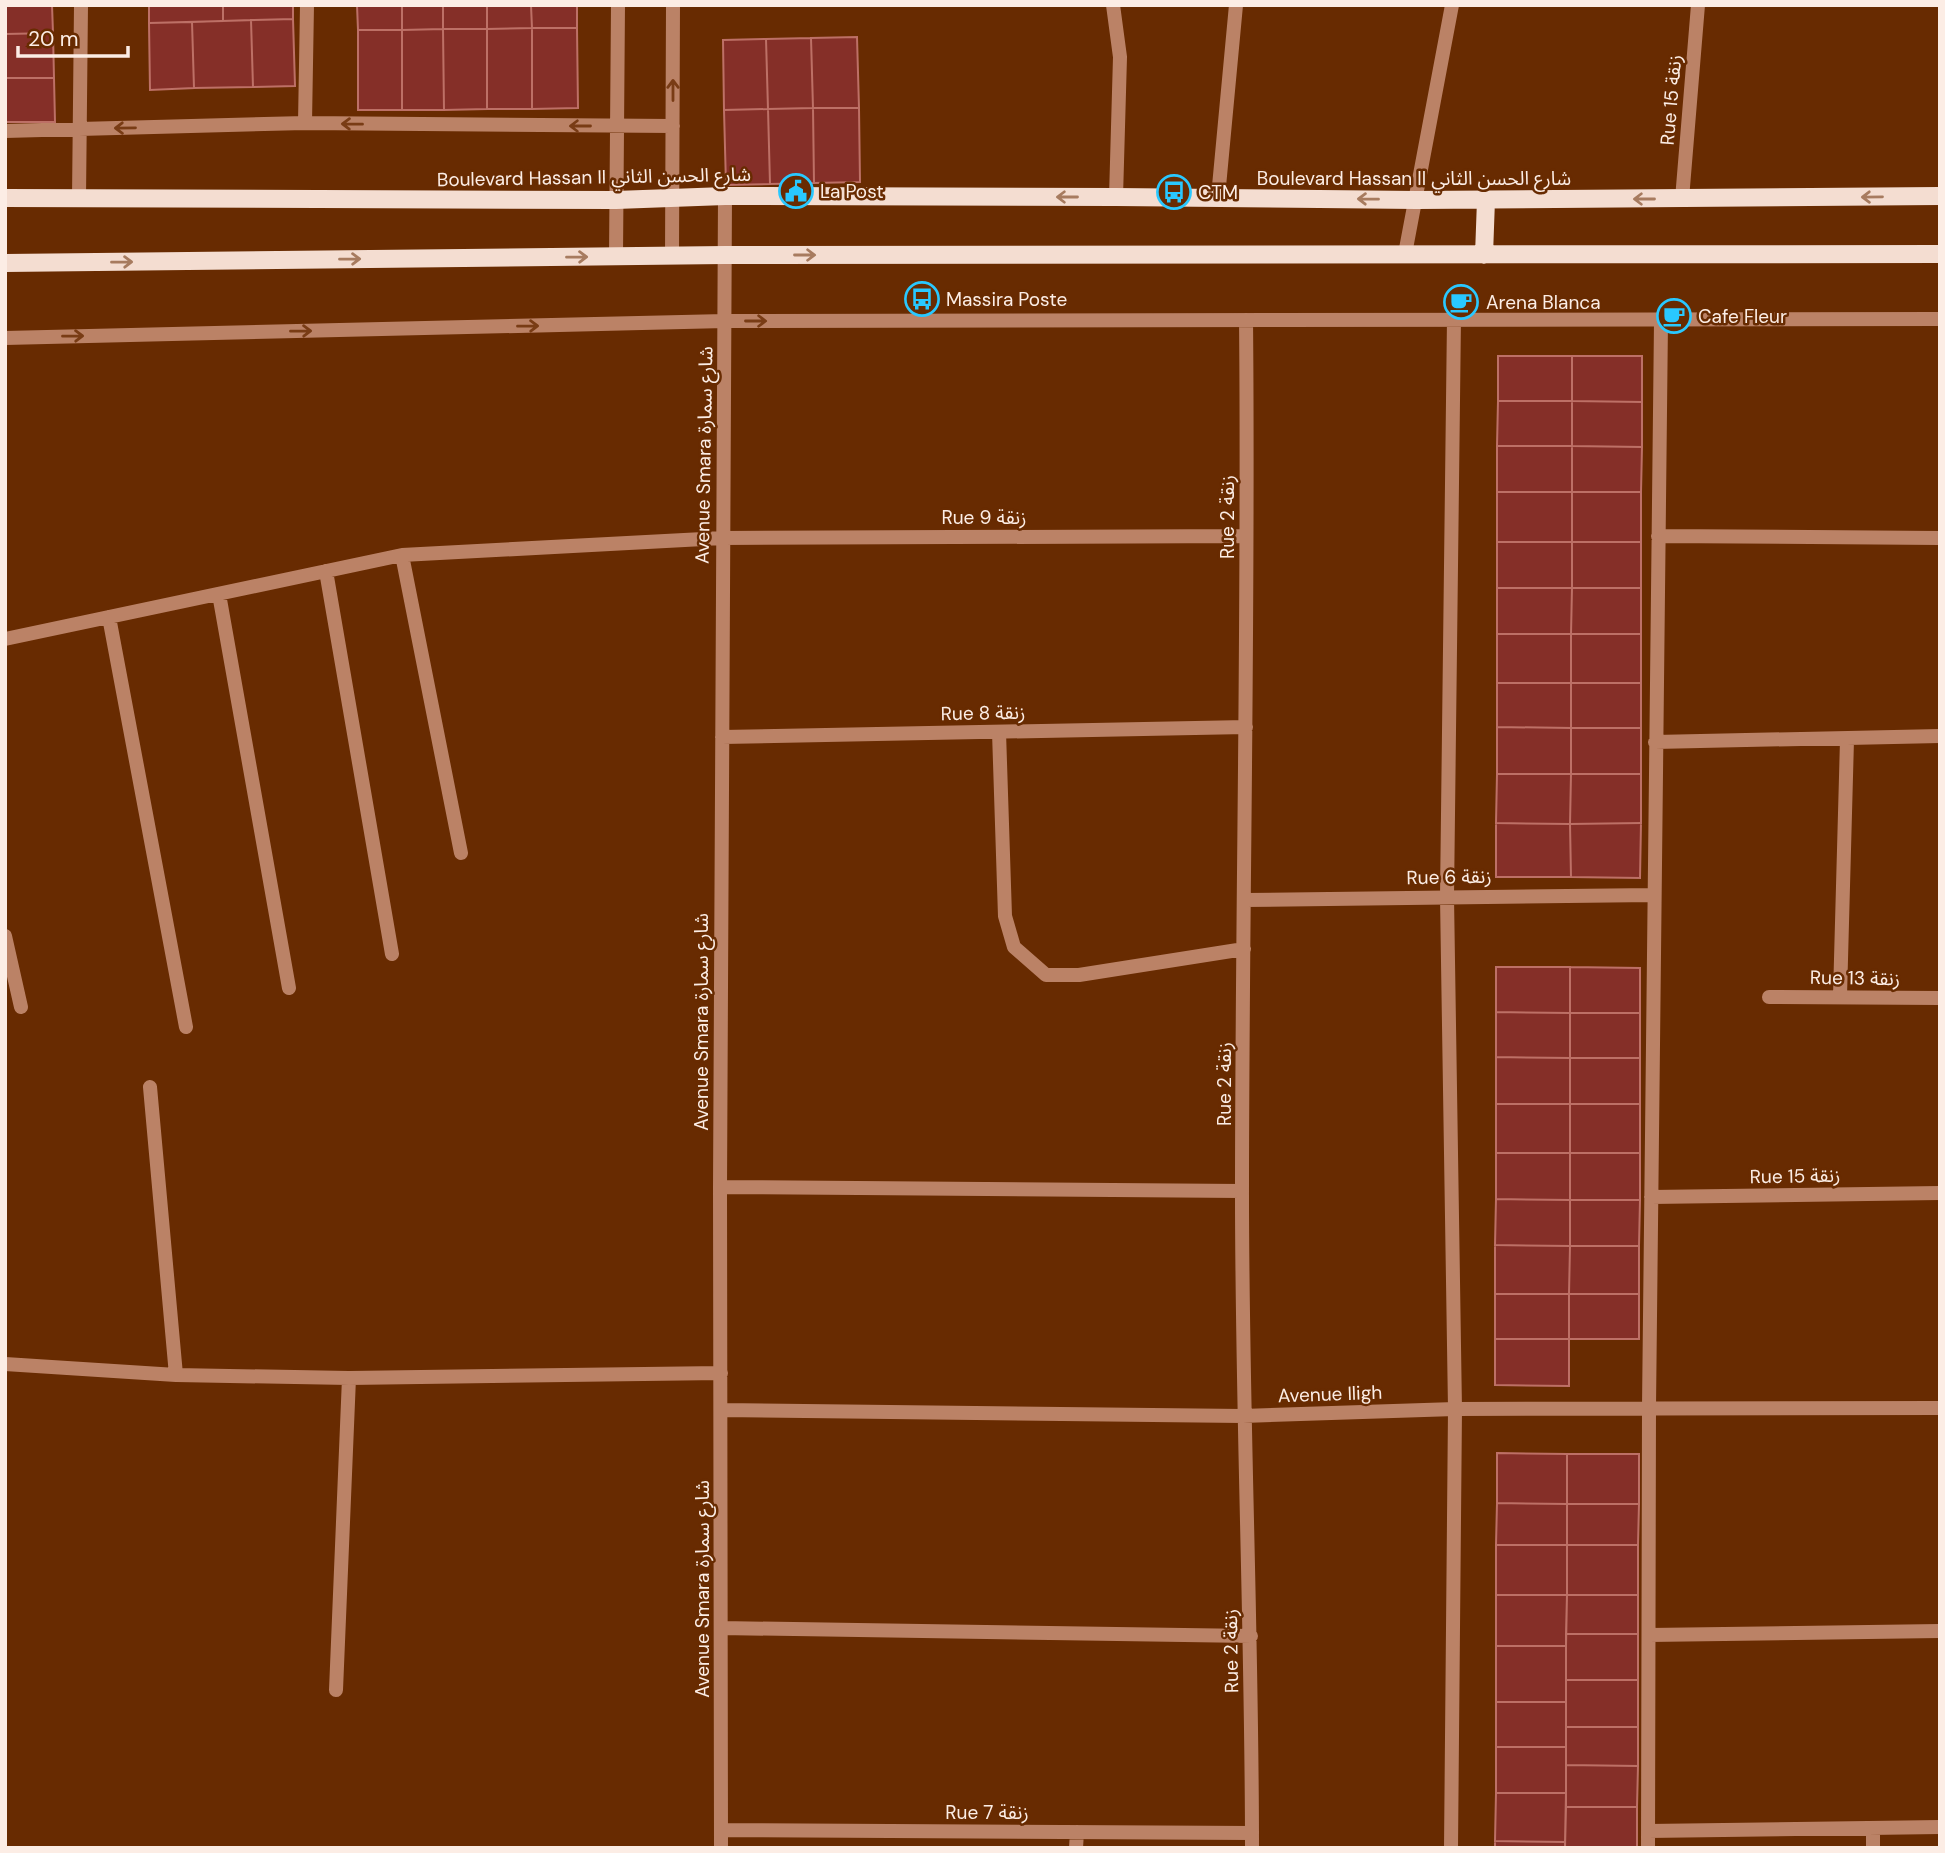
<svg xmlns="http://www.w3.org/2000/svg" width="1945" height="1853" font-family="'DM Sans','Noto Sans Arabic',sans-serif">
  <rect width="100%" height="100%" fill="#682b01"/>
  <path fill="#852f28" stroke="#bd7066" stroke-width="2" d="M5,5h47l1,28 -48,1z
    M149,5h74v16l-74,2z
    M223,5h70v14l-70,2z
    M357,5h45v25h-44z
    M402,5h41v24l-41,1z
    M443,5h44v24h-44z
    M487,5h44l1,23 -45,1z
    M531,5h46v23h-45z
    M293,19l2,67 -42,1 -2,-67z
    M251,20l2,67 -59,1 -2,-66z
    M192,22l2,66 -44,2 -1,-67z
    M532,28h45l1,80 -46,1z
    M532,28v81h-45v-80z
    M443,29l1,81h-42v-80z
    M443,29h44v80l-43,1z
    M358,30h44v80h-44z
    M53,33l1,45h-49v-44z
    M857,37l2,71h-46l-2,-70z
    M811,38l2,70 -45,1 -2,-70z
    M766,39l2,70 -44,1 -1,-70z
    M5,78h49l1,44h-50z
    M813,108h46l1,74 -46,1z
    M813,108l1,75 -44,1 -2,-75z
    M768,109l2,75 -44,1 -2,-75z
    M1498,356h74v45h-74z
    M1572,356h70v46l-70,-1z
    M1498,401h74v45h-75z
    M1572,401l70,1v45l-70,-1z
    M1497,446h75v46h-75z
    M1572,446l70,1 -1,45h-69z
    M1497,492h75v50h-75z
    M1572,492h69v50h-69z
    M1497,542h75v46h-75z
    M1572,542h69v46h-69z
    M1497,588h75l-1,46h-74z
    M1572,588h69v46h-70z
    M1497,634h74v49h-74z
    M1571,634h70v49h-70z
    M1497,683h74v45l-74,-1z
    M1571,683h70v45h-70z
    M1497,727l74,1v46h-74z
    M1571,728h70v46h-70z
    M1497,774h74l-1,50 -74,-1z
    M1571,774h70v49l-71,1z
    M1496,823l74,1 1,53h-75z
    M1641,823l-1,55 -69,-1 -1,-53z
    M1496,967h74v46l-74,-1z
    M1570,967l70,1v45h-70z
    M1496,1012l74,1v45l-74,-1z
    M1570,1013h70v45h-70z
    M1496,1057l74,1v46h-74z
    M1570,1058h70v46h-70z
    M1496,1104h74v49h-74z
    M1570,1104h70v49h-70z
    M1496,1153h74v47l-74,-1z
    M1570,1153h70v47h-70z
    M1496,1199l74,1v46l-75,-1z
    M1570,1200h70l-1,46h-69z
    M1495,1245l75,1 -1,48h-74z
    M1570,1246h69v48h-70z
    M1495,1294h74v45h-74z
    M1569,1294h70v45h-70z
    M1495,1339h74v47l-74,-1z
    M1497,1453l70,1v50l-70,-1z
    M1567,1454h72v50h-72z
    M1497,1503l70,1v41h-71z
    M1567,1504h72l-1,41h-71z
    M1496,1545h71v50h-71z
    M1567,1545h71v50h-71z
    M1496,1595h71l-1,51h-70z
    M1567,1595h71v39h-72z
    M1566,1634h72v46h-72z
    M1496,1646h70v56h-70z
    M1566,1680h72v47h-72z
    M1496,1702h70v45h-70z
    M1566,1727h72v39l-72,-1z
    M1496,1747h70v46h-70z
    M1566,1765l72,1 -1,41h-71z
    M1496,1793h70l-1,49 -70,-1z
    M1566,1807h71v41h-72z
    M1495,1841l70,1v6h-70z"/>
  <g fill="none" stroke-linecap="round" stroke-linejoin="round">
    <path stroke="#bb8266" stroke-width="14" d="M1113,5l7,52 -4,140
      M305,123l2,-118
      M5,131l300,-8 368,3
      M1218,197l18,-192
      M79,198l2,-193
      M1682,199l16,-194
      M1405,254l47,-249
      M616,256l2,-251
      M672,256l1,-251
      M1246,320c3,291 -4,583 -4,875 0,218 10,435 10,653
      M5,338l720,-17 1215,-2
      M1658,536l282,2
      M402,555l320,-17 524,-2
      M326,571l66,383
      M219,594l70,394
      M109,617l77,410
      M5,639l397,-84 59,298
      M999,732l6,184 9,31 32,28h33l165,-26
      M722,737l524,-10
      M1655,742l285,-6
      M1245,900l408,-5
      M5,936l16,71
      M1840,996l7,-256
      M1769,997l171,1
      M150,1087l26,288
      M720,1187l522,4
      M1651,1197l289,-4
      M5,1364l171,11 173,3 372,-5
      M721,1410l522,6 212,-7 485,-1
      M721,1628l530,8
      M1649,1635l291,-4
      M336,1690l13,-312
      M1873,1828v20
      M721,1830l531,3
      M1648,1831l292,-4
      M721,1848l-1,-661 5,-991
      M1076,1848l1,-16
      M1451,1848l4,-439 -8,-512 7,-579
      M1648,1848l1,-441 12,-1086"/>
    <path stroke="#f4ddd1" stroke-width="18" d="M5,198l611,2 109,-4 391,1 301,3 523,-4
      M1484,255l2,-55
      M5,263l720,-8 1215,-1"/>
  </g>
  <defs><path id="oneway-shaft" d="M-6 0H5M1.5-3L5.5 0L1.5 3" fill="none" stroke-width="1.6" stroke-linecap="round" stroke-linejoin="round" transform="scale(1.75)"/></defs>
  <g stroke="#793c15">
    <use href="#oneway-shaft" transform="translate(673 90) rotate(-90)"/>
    <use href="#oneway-shaft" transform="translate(352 124) rotate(-179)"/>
    <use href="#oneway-shaft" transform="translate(580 126) rotate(180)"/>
    <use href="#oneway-shaft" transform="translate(125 128) rotate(179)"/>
    <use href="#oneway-shaft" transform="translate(756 321)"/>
    <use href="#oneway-shaft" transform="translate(528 326) rotate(-1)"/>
    <use href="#oneway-shaft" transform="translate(301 331) rotate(-1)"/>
    <use href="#oneway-shaft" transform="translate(73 336) rotate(-1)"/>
  </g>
  <g stroke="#a77b5f">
    <use href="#oneway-shaft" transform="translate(1067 197) rotate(-180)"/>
    <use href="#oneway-shaft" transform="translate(1872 197) rotate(179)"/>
    <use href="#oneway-shaft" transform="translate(1368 199) rotate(-179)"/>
    <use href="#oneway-shaft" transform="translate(1644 199) rotate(180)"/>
    <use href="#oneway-shaft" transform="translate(805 255)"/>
    <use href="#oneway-shaft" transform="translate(577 257) rotate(-1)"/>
    <use href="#oneway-shaft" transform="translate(350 259) rotate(-1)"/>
    <use href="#oneway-shaft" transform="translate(122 262) rotate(-1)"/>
  </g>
  <defs>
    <g id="civic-ring" transform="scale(1.75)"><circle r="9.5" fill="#682b01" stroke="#29c8ff" stroke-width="1.5"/><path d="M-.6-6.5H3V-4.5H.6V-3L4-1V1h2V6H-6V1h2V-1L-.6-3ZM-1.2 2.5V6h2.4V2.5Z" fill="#29c8ff"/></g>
    <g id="bus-ring" transform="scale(1.75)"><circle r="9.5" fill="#682b01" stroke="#29c8ff" stroke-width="1.5"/><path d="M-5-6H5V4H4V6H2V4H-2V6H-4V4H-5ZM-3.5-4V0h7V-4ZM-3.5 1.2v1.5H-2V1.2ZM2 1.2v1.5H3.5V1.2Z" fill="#29c8ff"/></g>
    <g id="cafe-ring" transform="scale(1.75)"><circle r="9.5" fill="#682b01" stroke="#29c8ff" stroke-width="1.5"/><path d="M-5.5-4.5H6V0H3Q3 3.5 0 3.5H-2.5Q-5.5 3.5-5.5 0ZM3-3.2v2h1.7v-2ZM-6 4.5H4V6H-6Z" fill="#29c8ff"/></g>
  </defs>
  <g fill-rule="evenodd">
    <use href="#civic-ring" x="796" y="191"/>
    <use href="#bus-ring" x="1174" y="192"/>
    <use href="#bus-ring" x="922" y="299"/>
    <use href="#cafe-ring" x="1461" y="302"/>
    <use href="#cafe-ring" x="1674" y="316"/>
  </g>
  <g text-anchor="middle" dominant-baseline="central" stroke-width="5" stroke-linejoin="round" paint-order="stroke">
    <g font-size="19" fill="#fcede5" stroke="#682b01">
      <text transform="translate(1671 100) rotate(-85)">Rue 15 زنقة</text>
      <text transform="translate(594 177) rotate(-1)">Boulevard Hassan II شارع الحسن الثاني</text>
      <text x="1414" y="178">Boulevard Hassan II شارع الحسن الثاني</text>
      <text transform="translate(704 455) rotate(-89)">Avenue Smara شارع سمارة</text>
      <text x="984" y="517">Rue 9 زنقة</text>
      <text transform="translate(1227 517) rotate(-90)">Rue 2 زنقة</text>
      <text transform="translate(983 713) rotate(-1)">Rue 8 زنقة</text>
      <text transform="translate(1449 877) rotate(-1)">Rue 6 زنقة</text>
      <text transform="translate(1855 978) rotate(1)">Rue 13 زنقة</text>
      <text transform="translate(701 1022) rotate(-90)">Avenue Smara شارع سمارة</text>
      <text transform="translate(1224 1084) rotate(-90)">Rue 2 زنقة</text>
      <text transform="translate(1795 1176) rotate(-1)">Rue 15 زنقة</text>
      <text transform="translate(1330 1394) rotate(-2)">Avenue Iligh</text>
      <text transform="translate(702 1589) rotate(-90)">Avenue Smara شارع سمارة</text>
      <text transform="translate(1231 1651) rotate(-91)">Rue 2 زنقة</text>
      <text x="987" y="1812">Rue 7 زنقة</text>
    </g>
    <g font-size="19" fill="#fcede5" stroke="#682b01" text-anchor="start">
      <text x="820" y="191">La Post</text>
      <text x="1198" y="192">CTM</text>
      <text x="946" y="299">Massira Poste</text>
      <text x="1486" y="302">Arena Blanca</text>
      <text x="1698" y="316">Cafe Fleur</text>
    </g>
  </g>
  <rect width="1945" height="1853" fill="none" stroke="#fcede5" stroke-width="14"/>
  <path d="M18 46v10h110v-10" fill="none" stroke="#fcede5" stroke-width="3.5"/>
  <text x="28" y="46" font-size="21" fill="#fcede5" stroke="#682b01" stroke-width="5" paint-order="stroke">20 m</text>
</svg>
